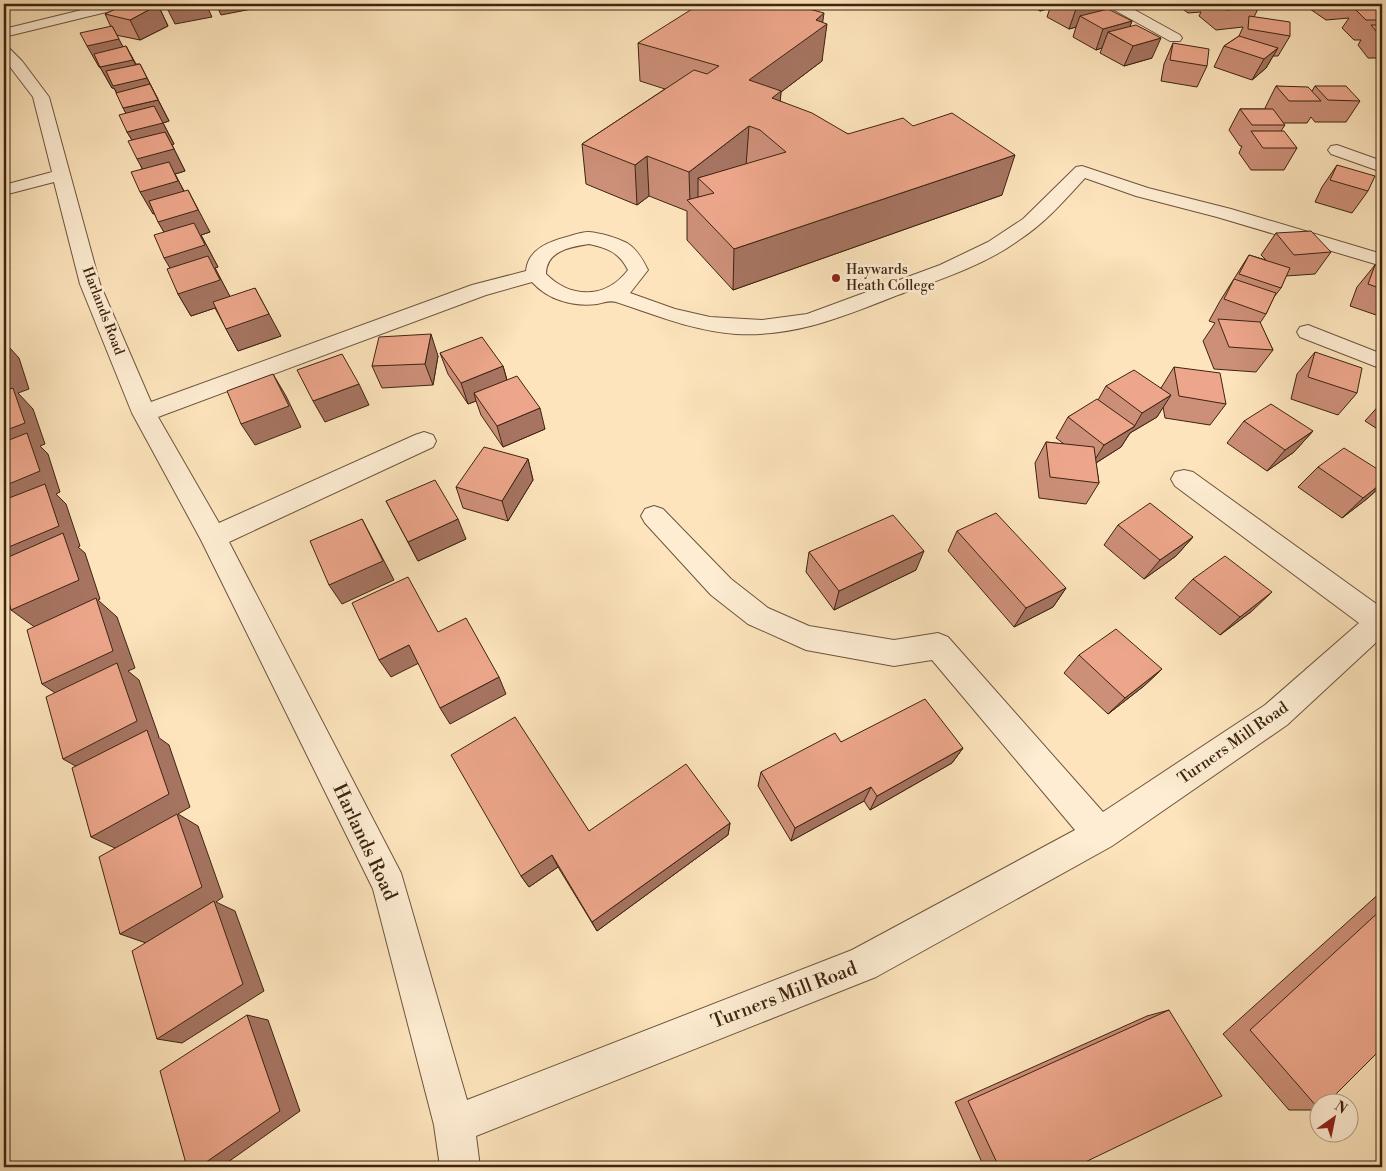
<svg xmlns="http://www.w3.org/2000/svg" width="1386" height="1171" font-family="'Libre Bodoni',serif">
  <rect width="100%" height="100%" fill="#fde4bc"/>
  <filter id="stains"><feTurbulence type="fractalNoise" baseFrequency=".004" numOctaves="4"/><feColorMatrix values="0 0 0 0 .2 0 0 0 0 .09 0 0 0 0 .02 0 0 0 .5 -.17"/></filter>
  <radialGradient id="worn" r=".72"><stop offset=".6" stop-color="#630" stop-opacity="0"/><stop offset="1" stop-color="#630" stop-opacity=".3"/></radialGradient>
  <g fill="none" stroke-linecap="round" stroke-linejoin="round">
    <g stroke="#6d543c" stroke-width="2">
      <path id="minor" d="M106,4h23l-2,3 -123,30v-8z
        M1107,4h17l56,31 2,3 -2,3h-10l-61,-34z
        M1369,4h13v7l-11,-4z
        M4,46l5,2 13,13 27,36 51,187 51,118 321,-117 54,-14c2,-23 25,-30 44,-35 6,-2 14,-4 19,-4 12,1 28,6 38,11 10,6 16,17 21,27l-18,23 45,16 35,8 52,3 45,-6 133,-49 48,-23 35,-23 53,-52 6,-1 66,22 83,21 151,45v12l-165,-49 -81,-21 -51,-18c-20,22 -40,45 -66,62 -33,24 -74,38 -113,52 -58,22 -106,45 -170,42 -43,-3 -80,-19 -120,-32 -6,-2 -13,1 -19,2 -24,3 -49,-4 -65,-22l-46,13 -328,122 61,106 196,-88 9,-3 9,3 3,6 -3,6 -204,95 172,331 66,227 385,-150 223,-120 -143,-170 -38,6 -88,-16 -58,-26 -37,-29 -66,-72 -4,-7 4,-7 9,-3 9,3 68,70 37,29 41,18 85,14 44,-7 10,4 155,175 162,-107 94,-82 -184,-137 -4,-7 4,-7 9,-2 9,2 189,136v29l-95,88 -175,121 -236,131 -400,159 4,31h-40l-6,-42 -61,-236 -172,-349 -69,-127 -52,-129 -26,-102 -50,13v-10l48,-13 -19,-75 -29,-38zM589,244c18,4 30,8 39,26 -22,29 -57,29 -82,4 0,-23 24,-27 43,-30z
        M1337,145l45,16v11l-51,-18 -3,-4 3,-4z
        M1308,325l74,29v15l-82,-32 -3,-5 3,-5z"/>
    </g>
    <use href="#minor" fill="#feedd3" fill-rule="evenodd"/>
  </g>
  <path fill="#cc8f78" stroke="#3d2411" d="M1028,4h75l-3,7 32,10 -2,5 22,32 -28,8 -24,-13 2,-5 -6,2 -23,-13 3,-10 -7,2 -22,-12 3,-9 -10,3z
    M1176,4h79l4,3 -5,10 36,19 -12,20h-5l-7,12 -14,12 -38,-13 10,-21 15,-10 4,-9 -27,3 -17,-14 2,-4 -13,1z
    M1313,4h45l-2,4 26,1v49h-14l-10,-13 3,-5h-7l-12,-12 7,-10 -23,2 -16,-11z
    M158,5l10,21 -28,14 -24,-5 7,12 3,-1 10,18h4l29,57 -6,2 11,21 -2,1 13,26 -10,3 9,17 26,41 -9,3 17,32 -3,1 15,29 51,39 -43,15 -23,-43 -24,8 -13,-22 -8,-26 -6,-36 -10,-19 -1,1 -11,-45 -10,-29 -5,-8 -1,-19 -12,-25h-2l-12,-21h-1l12,-40 -6,-13z
    M822,22v39l-41,31 -1,9 68,33 154,61 -269,95 -46,-50v-29l-38,-15 -12,9 -51,-21 -4,-40 83,-55 -25,-8 -2,-38z
    M1173,43l34,23 -10,21 -36,-6 3,-17z
    M1276,86l36,5 3,-5 45,15 -14,21h-31l-4,-5 -4,6h-24l2,2 -4,6 16,17 -13,22h-33l-12,-17 3,-7h-2l-11,-16 11,-21h26l-1,-1z
    M1337,165l31,26 -16,22 -37,-11 7,-15z
    M1276,233l55,19 -16,22 -29,2 -5,12 -7,9 -8,17 -6,9 13,27 -17,22 -42,-3 -11,-28 12,-18 -6,-2 11,-20 29,-46 17,5 -5,-5z
    M1375,265l7,2v50l-32,-11 7,-19z
    M1315,352l42,41 -19,22 -47,-16 6,-25z
    M440,353l63,13 4,14 38,49 -42,18 -22,-32 -5,-14 -8,3 -20,-30z
    M438,356l-5,29 -51,3 -10,-22z
    M1174,367l52,37 -16,21 -45,-7 -2,-11 -6,10 -27,16 -9,14 -25,16 3,20 -13,21 -47,-6 -4,-35 11,-21 18,2 -8,-6 12,-21 30,-17 8,-14 55,2z
    M1382,402v30l-17,-11z
    M1244,421l69,10 -19,21 -27,19 -40,-28z
    M528,459l5,21 -25,41 -45,-13 -7,-21z
    M1318,467l64,5v13l-14,13 -26,20 -44,-31z
    M386,501l80,38 -48,22z
    M1118,525l75,12 -17,19 -32,23 -40,-34z
    M957,531l109,57 -13,19 -39,20 -66,-76z
    M809,552l107,18 -82,40 -28,-38z
    M1193,579l59,32 -32,24 -45,-37z
    M1079,655l83,14 -18,17 -36,28 -44,-41z
    M841,742l122,6 -11,15 -82,47 -6,-9 -73,40 -33,-55 3,-14z
    M730,823l-2,12 -131,96 -39,-64 -29,20 -8,-11 68,-45z
    M1382,891v157l-64,56v6h-29l-66,-76z
    M1169,1010l-94,157h-91l-29,-65 192,-86z"/>
  <path fill="#a67461" stroke="#3d2411" d="M165,4h41l6,13 -37,7z
    M216,4h39l2,4 -36,7z
    M264,4h38l-36,5z
    M1042,4h9l-1,4 -10,3z
    M1095,4h8l-7,18 -16,-6 -4,11 -7,2 7,-20z
    M158,5l10,21 -28,14 -10,-20z
    M824,13l-2,14 5,-3 -5,37 -41,31 -3,38 -29,-50z
    M1132,21l-8,20 -16,-9 -6,16 -6,2 7,-21z
    M112,26l18,34 -31,7 -12,-21z
    M1161,38l-9,20 -28,8 9,-20z
    M126,46l17,33 4,-1 11,21 -33,8 -11,-19h-2l-12,-21z
    M1278,48l-12,20 -14,12 12,-21z
    M158,100l11,21 -6,2 11,21 -2,1 13,26 -10,3 15,29 -37,11 -13,-22 9,-11 -12,-22 3,-6 -13,-21 8,-2 -12,-22z
    M749,126l-3,40 -48,12v27l-8,-2 -1,-31z
    M1015,155l-13,40 -269,95 1,-41z
    M647,156l2,40 -12,9 -2,-40z
    M188,190l22,42 -9,3 17,32 -3,1 18,34 -42,14 -13,-22 -1,-14 -13,-22 7,-14 -13,-22z
    M4,252l6,16 -6,2z
    M255,288l26,48 -43,15 -12,-22z
    M4,332l5,15 10,11 10,31 -11,4 15,16 12,35 -5,2 8,8 12,38 -4,2 10,10 14,42 -2,1 7,6 15,46 -2,1 19,17 18,51 -7,3 11,9 20,57h-1l11,8 21,62 -12,7 20,12 25,71 -7,5 19,9 29,80 -82,52 -25,-4 -11,-96 -26,-9 -3,-85 -26,-12 -3,-64 -25,-14 4,-58 -25,-17 -6,-56 -25,-18 -7,-49z
    M431,334l7,22 -5,29 -8,-21z
    M503,366l6,22 -35,5 2,8 -8,3 -7,-21z
    M273,374l13,22 15,31 -46,18 -14,-21z
    M359,384l10,21 -44,17 -12,-21z
    M1171,395l-14,22 -27,16 -9,14 -30,19 13,-21 30,-18 8,-14z
    M540,408l5,21 -42,18 -6,-21z
    M1313,431l-19,21 -27,19 18,-21z
    M528,459l5,21 -25,41 -6,-20z
    M1382,483v2l-14,13 -26,20 21,-20z
    M362,519l32,61 -52,24 -13,-19z
    M458,519l8,20 -48,22 -10,-19z
    M1193,537l-17,19 -32,23 16,-19z
    M924,551l-8,19 -82,40 5,-19z
    M1066,588l-13,19 -39,20 12,-19z
    M1272,592l-20,19 -32,24 20,-18z
    M409,645l10,18 -28,14 -12,-17z
    M1162,669l-18,17 -36,28 17,-16z
    M499,677l7,17 -56,30 -10,-16z
    M963,748l-11,15 -82,47 7,-14z
    M871,787l-7,14 -73,40 4,-13z
    M730,823l-2,12 -131,96 -5,-9z
    M552,855l6,12 -29,20 -8,-11z
    M247,1015l21,5 32,91 -79,56h-22z
    M321,1164v3h-20z"/>
  <path fill="#eda68b" stroke="#3d2411" d="M126,4h24l8,1 -28,15 -25,-6z
    M700,4h90l34,9 -8,7 11,4 -78,56 32,11 -9,7 40,15 36,21 55,-16 10,8 39,-13 63,42 -281,94 -47,-49 27,-7 -16,-15 88,-26 -26,-22 -11,-4 -60,46 -42,-16 -12,9 -53,-21 112,-74 13,4 12,-8 -81,-23z
    M1066,4h29l-19,5z
    M1218,4h37l4,3 -33,3z
    M1354,8l28,1v11h-16z
    M1108,9l24,12 -29,8 -23,-13z
    M1249,16l41,6v14l-42,-7z
    M1136,25l25,13 -28,8 -25,-14z
    M1371,25h11v12h-1z
    M112,26l7,13 -32,7 -7,-13z
    M1239,36l39,12 -14,11 -40,-13z
    M1173,43l36,6 -2,17 -37,-6z
    M126,46l7,14 -33,7 -6,-13z
    M140,64l7,14 -34,8 -7,-15z
    M150,84l8,16 -35,8 -7,-15z
    M1276,86l32,1 13,14h-32z
    M1315,86h31l14,15 -32,-1z
    M154,106l9,17 -36,9 -8,-17z
    M1240,109h33l12,16h-33z
    M1251,131h33l13,17h-34z
    M165,132l9,17 -37,10 -9,-18z
    M169,162l9,19 -38,11 -9,-20z
    M1337,165l38,11 -7,15 -38,-11z
    M188,190l10,20 -40,12 -9,-21z
    M194,223l11,22 -41,13 -10,-23z
    M1311,231l20,21 -37,3 -18,-22z
    M1249,255l41,13 -9,20 -42,-14z
    M208,256l12,24 -42,14 -11,-25z
    M1375,265l7,2v22l-14,-5z
    M1234,279l42,14 -10,21 -42,-15z
    M255,288l14,26 -43,15 -13,-27z
    M1218,319l42,3 13,28 -44,-3z
    M431,334l-6,30 -53,2 7,-29z
    M482,337l21,29 -42,17 -21,-30z
    M4,350l5,18 -5,1z
    M1315,352l47,16 -5,25 -49,-16z
    M342,354l17,30 -46,17 -16,-31z
    M1174,367l46,6 6,31 -47,-8z
    M1134,370l37,25 -29,18 -36,-27z
    M273,374l16,32 -48,18 -14,-33z
    M517,376l23,32 -43,18 -23,-33z
    M13,388l12,35 -21,8v-40z
    M1097,399l38,27 -31,19 -36,-28z
    M1271,404l42,27 -28,19 -41,-29z
    M27,433l13,38 -36,15v-44z
    M1046,442l48,5 5,36 -49,-6z
    M484,447l44,12 -26,42 -46,-14z
    M1344,448l38,24v11l-19,15 -45,-31z
    M435,480l23,39 -50,23 -22,-41z
    M45,484l14,42 -55,23v-49z
    M1150,503l43,34 -33,23 -42,-35z
    M996,513l70,75 -40,20 -69,-77z
    M893,515l31,36 -85,40 -30,-39z
    M362,519l21,42 -54,24 -19,-44z
    M63,533l16,47 -68,30 -7,-30v-21z
    M1225,556l47,36 -32,25 -47,-38z
    M408,577l30,55 28,-14 33,59 -59,31 -31,-63 -30,15 -27,-57z
    M96,598l17,53 -71,33 -15,-54z
    M1116,629l46,40 -37,29 -46,-43z
    M117,663l20,58 -74,38 -17,-62z
    M925,699l38,49 -86,48 -6,-9 -76,41 -34,-56 74,-39 6,9z
    M515,717l74,114 97,-67 44,59 -138,99 -40,-67 -31,21 -70,-121z
    M147,730l22,64 -78,43 -19,-69z
    M177,814l25,73 -82,47 -21,-77z
    M214,901l29,83 -86,55 -25,-88z
    M1382,909v139l-56,56h-8v4l-68,-78z
    M1169,1010l53,86 -147,71h-76l-31,-66z
    M247,1015l33,96 -81,56h-12l-27,-96z"/>
  <circle fill="#8f2418" stroke="#feedd3" stroke-width="2" cx="836" cy="278" r="5"/>
  <g text-anchor="middle" dominant-baseline="central" stroke-width="5" stroke-linejoin="round" paint-order="stroke">
    <g font-size="14" fill="#3d2411" stroke="#feedd3" text-anchor="start">
      <text x="846" y="270">Haywards<tspan x="846" dy="16">Heath College</tspan></text>
    </g>
    <g font-size="14" fill="#3d2411" stroke="#feedd3">
      <text transform="translate(103 311) rotate(69)">Harlands Road</text>
    </g>
    <g font-size="16" fill="#3d2411" stroke="#feedd3">
      <text transform="translate(1233 743) rotate(-35)">Turners Mill Road</text>
    </g>
    <g font-size="19" fill="#3d2411" stroke="#feedd3">
      <text transform="translate(365 842) rotate(65)">Harlands Road</text>
      <text transform="translate(784 995) rotate(-21)">Turners Mill Road</text>
    </g>
  </g>
  <rect width="1386" height="1171" fill="none" stroke="#fde4bc" stroke-width="20"/>
  <rect x="5" y="5" width="1376" height="1161" fill="none" stroke="#3d2411" stroke-width="2.5"/>
  <rect x="10" y="10" width="1366" height="1151" fill="none" stroke="#3d2411"/>
  <g transform="translate(1334 1118) rotate(33)"><circle r="24" fill="#feedd3" stroke="#b19d85"/>
  <path d="M0-4L9 19L0 12L-9 19Z" fill="#8f2418"/>
  <text y="-8" font-size="14" font-weight="bold" text-anchor="middle" fill="#3d2411">N</text>
  </g>
  <rect width="100%" height="100%" filter="url(#stains)"/>
  <rect width="100%" height="100%" fill="url(#worn)"/>
</svg>
